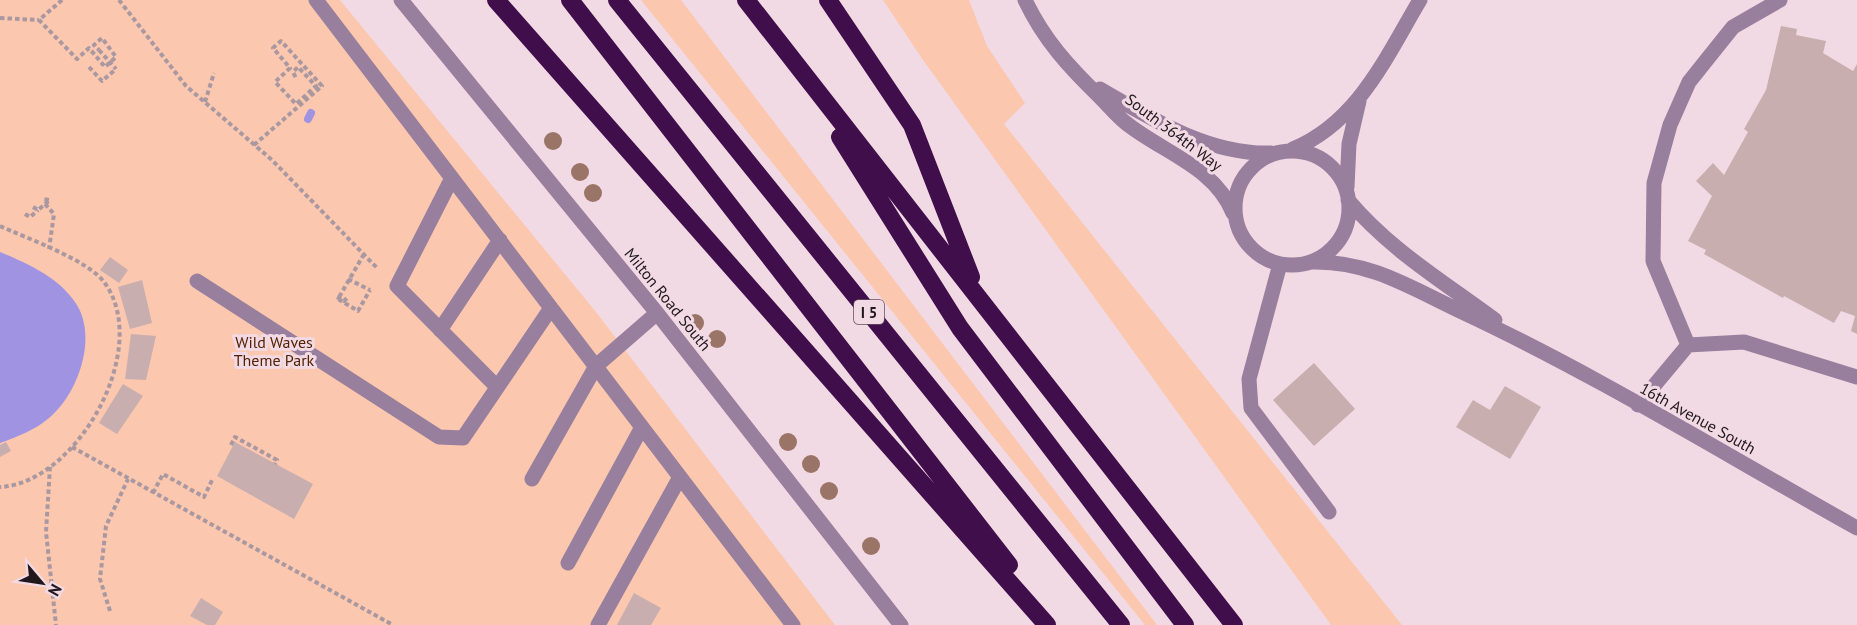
<svg xmlns="http://www.w3.org/2000/svg" width="1857" height="625" font-family="'PT Sans',sans-serif">
  <rect width="100%" height="100%" fill="#f2dae5"/>
  <path fill="#fbc7af" d="M0,0h340l256,312 239,313h-835z
    M641,0h40l476,625h-12z
    M883,0h86l18,46 38,57 -21,21 398,501h-71l-408,-565z"/>
  <path fill="#a093e2" d="M0,252c27,11 58,25 75,50 24,34 3,92 -26,116 -14,12 -32,19 -49,25z"/>
  <g fill="none" stroke-linecap="round" stroke-linejoin="round">
    <path stroke="#a093e2" stroke-width="8" d="M308,119l3,-6"/>
  </g>
  <path fill="#c8aeae" d="M1781,26l16,3 -1,6 30,6 -3,12 30,18 4,-7v270l-6,-3 4,-15 -14,-5 -7,12 -50,-27 -1,2 -79,-44 2,-4 -18,-9 24,-45 -16,-15 17,-18 11,12 24,-43 -4,-3 22,-39z
    M110,257l18,13 -9,13 -19,-13z
    M142,280l10,43 -22,6 -12,-42z
    M131,334l25,2 -10,44 -21,-1z
    M1314,363l41,46 -41,37 -41,-46z
    M123,384l20,12 -26,38 -18,-11z
    M1505,386l36,21 -31,52 -54,-32 17,-27 17,10z
    M6,442l5,9 -11,6v-12z
    M235,442l78,42 -19,35 -77,-43z
    M634,593l27,15 -10,17h-34z
    M201,598l22,14 -8,13h-8l-17,-9z"/>
  <g fill="none" stroke-linecap="round" stroke-linejoin="round">
    <path stroke="#aa98a0" stroke-width="4" stroke-dasharray="4.5 3" stroke-linecap="butt" d="M62,0l-23,20 38,39 12,-11 16,19 11,-10 -14,-19 -8,7 5,5
      M119,0l67,86 86,74 106,109
      M0,18l39,2
      M89,67l13,14 14,-12
      M205,102l9,-29
      M254,145l68,-59 -41,-45 -8,7 17,20 -15,14 21,22 20,-18 -18,-19 -5,5 3,6
      M45,204l9,10 -5,35
      M33,207l5,3 12,-10 -8,-1
      M25,214l5,3 8,-7
      M0,226c26,12 88,34 104,56 49,65 -26,201 -104,205
      M364,254l-26,45 20,12 12,-21
      M231,445l4,-8 42,23 -2,4
      M72,447l321,178
      M50,467l-4,65 10,93
      M153,493l10,-19 41,23 9,-19
      M110,611l-10,-32 6,-53 22,-47"/>
    <path stroke="#977f9d" stroke-width="15" d="M316,0l477,625
      M401,0l256,313 244,312
      M1025,0c19,40 44,67 75,97 9,9 17,19 26,26 36,29 89,44 107,90
      M1100,89c52,30 109,66 171,64
      M1293,149c65,-27 93,-92 127,-149
      M1235 208a57 57 0 1 1 114 0a57 57 0 1 1-114 0Z
      M452,178l-55,108 100,101
      M1347,187l2,-43 10,-43
      M1348,200c42,50 96,82 147,120
      M1313,262c57,-1 98,26 149,50 135,63 264,143 395,216
      M1280,264l-31,115 2,29 78,104
      M197,281l242,156 24,1 88,-130
      M440,330l60,-90
      M1688,345l-35,-84 1,-78 16,-58 19,-43 44,-55 47,-27
      M1638,405l50,-60 56,-3 113,35
      M532,479l64,-113 61,-53
      M568,563l74,-136
      M598,625l82,-148"/>
    <path stroke="#410e4c" stroke-width="18" d="M496,0l551,625
      M570,0l439,565
      M617,0l504,625
      M746,0l488,625
      M828,0l84,125 59,152
      M840,137l120,191 225,297"/>
    <path stroke="#aa98a0" stroke-width="4" stroke-dasharray="4.5 3" stroke-linecap="butt" d="M99,50l17,19
      M348,279l22,11
      M337,297l7,4 3,-3"/>
  </g>
  <g fill="#9b7468">
    <circle cx="553" cy="141" r="9"/>
    <circle cx="580" cy="172" r="9"/>
    <circle cx="593" cy="193" r="9"/>
    <circle cx="695" cy="323" r="9"/>
    <circle cx="717" cy="339" r="9"/>
    <circle cx="788" cy="442" r="9"/>
    <circle cx="811" cy="464" r="9"/>
    <circle cx="829" cy="491" r="9"/>
    <circle cx="871" cy="546" r="9"/>
  </g>
  <g text-anchor="middle" dominant-baseline="central" stroke-width="6" stroke-linejoin="round" paint-order="stroke">
    <rect fill="#f2dae5" stroke="#605258" stroke-width="1.5" x="854" y="300" width="30" height="24" rx="4.5"/>
    <g font-size="15" font-weight="bold" fill="#21181c">
      <text x="869" y="312">I 5</text>
    </g>
    <g font-size="16" fill="#21181c" stroke="#f2dae5">
      <text transform="translate(1174 132) rotate(37)">South 364th Way</text>
      <text transform="translate(668 299) rotate(51)">Milton Road South</text>
      <text transform="translate(1698 418) rotate(29)">16th Avenue South</text>
    </g>
    <g font-size="16" fill="#542101" stroke="#f2dae5">
      <text x="274" y="342">Wild Waves<tspan x="274" dy="18">Theme Park</tspan></text>
    </g>
  </g>
  <g transform="translate(42 583) rotate(119)" stroke="#f2dae5" stroke-width="4.5" paint-order="stroke">
  <path d="M0-4.5L10 22L0 15L-10 22Z" fill="#21181c"/>
  <text y="-9" font-size="16" font-weight="bold" text-anchor="middle" fill="#21181c">N</text>
  </g>
</svg>
